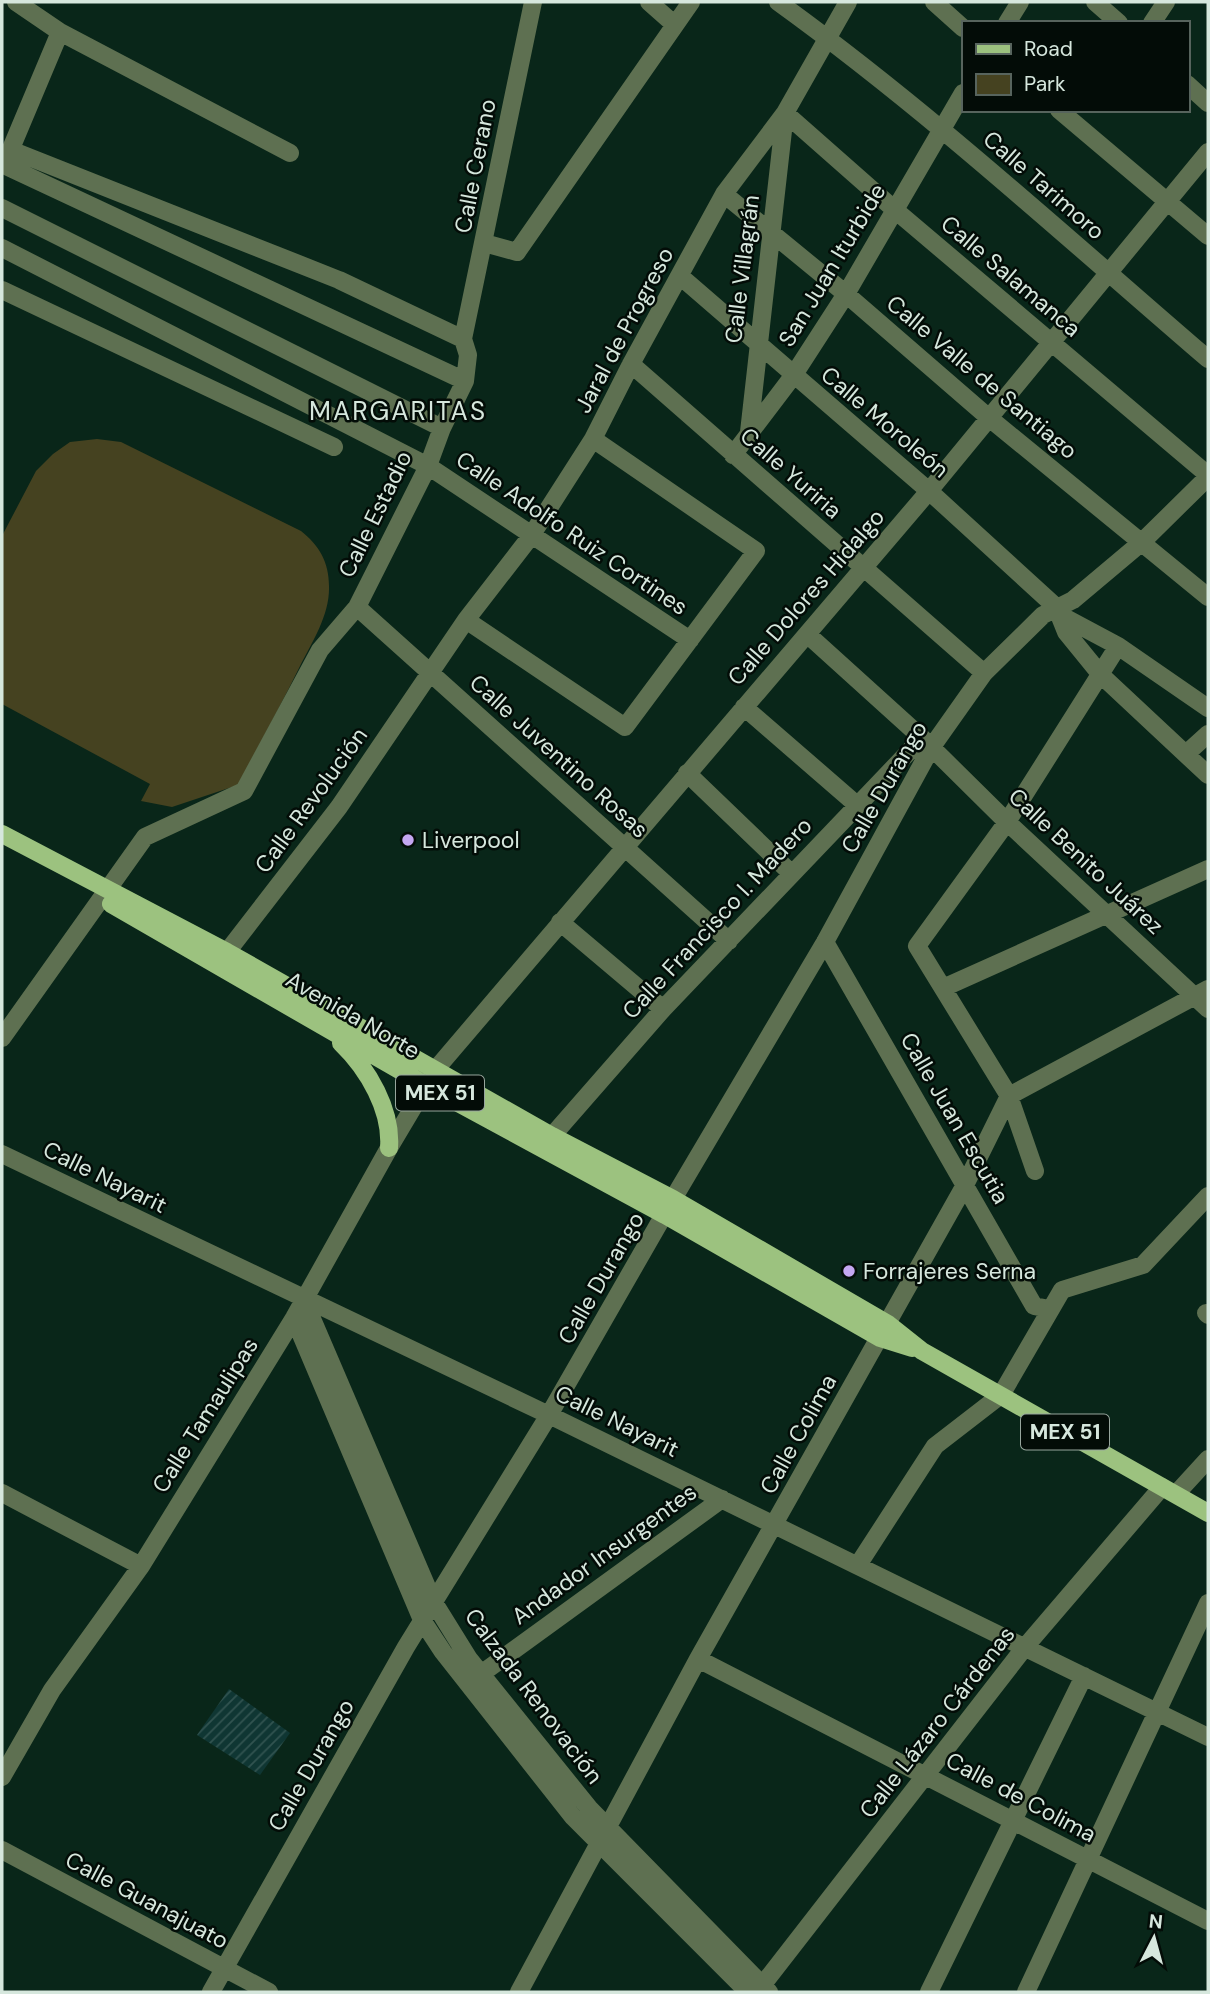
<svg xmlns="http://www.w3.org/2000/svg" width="1210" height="1994" font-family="'DM Sans',sans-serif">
  <defs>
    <pattern id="building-hatch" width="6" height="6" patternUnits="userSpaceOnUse" patternTransform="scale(1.75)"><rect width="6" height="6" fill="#0f3633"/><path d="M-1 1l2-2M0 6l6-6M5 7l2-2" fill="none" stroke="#315350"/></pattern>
  </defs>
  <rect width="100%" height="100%" fill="#092619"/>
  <path fill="#454220" d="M97,439l24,3 180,89c18,14 28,31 28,55 1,28 -16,55 -29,80 -19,39 -41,79 -62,119l-66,22 -31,-6 9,-17 -148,-80v-168l34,-65 17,-17 17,-12z"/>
  <path fill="url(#building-hatch)" d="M229,1689l61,44 -30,42 -63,-40z"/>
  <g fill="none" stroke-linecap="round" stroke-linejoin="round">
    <path stroke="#5e7051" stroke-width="18" d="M16,2l44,30 230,121
      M649,2l26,23
      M778,2c151,109 289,236 430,357
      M934,2l29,26
      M1095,2l24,21
      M1007,23l13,-21
      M1152,23l14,-21
      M1187,84l21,19
      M1059,110l149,126
      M785,113l110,97 313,265
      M7,158l53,-126
      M4,165l461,216
      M724,194l122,100 142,123 220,180
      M2,208l440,220
      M484,243l33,9 174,-250
      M2,248l426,218 262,174
      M680,276l249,215 127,116 10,25 35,43 107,100
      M2,290l332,157
      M463,339l70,-337
      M631,364l353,309
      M749,432l36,-319
      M733,455l60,-79 53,-82 117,-201
      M357,607l372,334
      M1060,615l58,31 90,62
      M466,620l159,107 131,-176 -163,-112
      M807,634l115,104 85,84 201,187
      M744,707l113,98
      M1187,753l21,-19
      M687,773l105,101
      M560,922l103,87
      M825,942l209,364 15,3
      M227,952l112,-145 127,-187 65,-84 62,-97 38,-75 93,-170 61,-81 63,-111
      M943,988l265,-119
      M2,1038l143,-201 99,-46 76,-141 37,-43 71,-141 14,-38 23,-47 3,-26 -5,-16 -124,-59 -328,-130
      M552,1136l111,-127 259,-271
      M2,1154l547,261 659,322
      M1035,1171l-26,-75 -92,-150 90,-124 111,-176
      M304,1300l129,301 36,58 120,149 180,184
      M1206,1313l2,2
      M294,1318l128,302 21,32 130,165 175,175
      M2,1493l139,73
      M1176,1494l32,-35
      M858,1565l77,-119 66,-51 61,-105 81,-25 65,-69
      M698,1659l510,262
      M481,1674l241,-175
      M2,1777l50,-87 89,-124 153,-248 95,-170 47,-79 493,-578 279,-339
      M2,1850l267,142
      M211,1992l195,-345 143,-232 124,-216 152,-257 106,-194 53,-75 59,-58 30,-15 69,-58 66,-65
      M519,1992l179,-333 267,-474 44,-89 199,-107
      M757,1992l268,-345 137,-160
      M929,1992l155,-316
      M1026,1992l182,-389"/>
    <path stroke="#9cc27f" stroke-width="18" d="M2,834l225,118 325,184 121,63 215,125 34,27 286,162
      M111,904l316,182 238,129 215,123 32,10
      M341,1043c27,26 51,67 48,105"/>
  </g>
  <g fill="#c4a7f1" stroke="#030c07" stroke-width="2.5">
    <circle cx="408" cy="840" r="7"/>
    <circle cx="849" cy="1271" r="7"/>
  </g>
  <g text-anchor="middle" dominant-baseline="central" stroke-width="5" stroke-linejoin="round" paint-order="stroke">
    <g fill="#030c07" stroke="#97a59d" stroke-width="2">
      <rect x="396" y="1075.5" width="88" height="35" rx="5"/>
      <rect x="1021" y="1414.5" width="88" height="35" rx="5"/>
    </g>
    <g font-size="21" font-weight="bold" fill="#d6e7dd">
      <text x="440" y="1093">MEX 51</text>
      <text x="1065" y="1432">MEX 51</text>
    </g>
    <g font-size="23" fill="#d6e7dd" stroke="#030c07">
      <text transform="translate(475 166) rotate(-79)">Calle Cerano</text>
      <text transform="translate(1044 185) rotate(41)">Calle Tarimoro</text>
      <text transform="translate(832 265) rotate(-59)">San Juan Iturbide</text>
      <text transform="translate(742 269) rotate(-83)">Calle Villagrán</text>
      <text transform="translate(1011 276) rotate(40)">Calle Salamanca</text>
      <text transform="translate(624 330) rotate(-62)">Jaral de Progreso</text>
      <text transform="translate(982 377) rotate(40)">Calle Valle de Santiago</text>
      <text transform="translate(885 422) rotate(40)">Calle Moroleón</text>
      <text transform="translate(791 473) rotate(41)">Calle Yuriria</text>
      <text transform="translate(375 514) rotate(-64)">Calle Estadio</text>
      <text transform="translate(572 533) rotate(34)">Calle Adolfo Ruiz Cortines</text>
      <text transform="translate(806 597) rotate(-49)">Calle Dolores Hidalgo</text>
      <text transform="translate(559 756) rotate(42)">Calle Juventino Rosas</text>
      <text transform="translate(884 787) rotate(-60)">Calle Durango</text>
      <text transform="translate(311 800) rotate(-54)">Calle Revolución</text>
      <text transform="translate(1086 861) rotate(43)">Calle Benito Juárez</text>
      <text transform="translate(717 918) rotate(-47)">Calle Francisco I. Madero</text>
      <text transform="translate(353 1015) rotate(30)">Avenida Norte</text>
      <text transform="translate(955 1118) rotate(60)">Calle Juan Escutia</text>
      <text transform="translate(105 1177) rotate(26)">Calle Nayarit</text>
      <text transform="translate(601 1278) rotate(-60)">Calle Durango</text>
      <text transform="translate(205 1415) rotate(-58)">Calle Tamaulipas</text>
      <text transform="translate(617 1421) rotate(26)">Calle Nayarit</text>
      <text transform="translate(798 1434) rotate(-61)">Calle Colima</text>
      <text transform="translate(604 1554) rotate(-36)">Andador Insurgentes</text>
      <text transform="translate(534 1696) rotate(53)">Calzada Renovación</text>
      <text transform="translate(937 1722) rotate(-52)">Calle Lázaro Cárdenas</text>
      <text transform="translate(311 1765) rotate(-60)">Calle Durango</text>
      <text transform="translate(1021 1797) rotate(28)">Calle de Colima</text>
      <text transform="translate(147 1900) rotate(28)">Calle Guanajuato</text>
    </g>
    <g font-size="23" fill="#d6e7dd" stroke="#030c07" text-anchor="start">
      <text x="422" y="840">Liverpool</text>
      <text x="863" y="1271">Forrajeres Serna</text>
    </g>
    <g font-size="26" letter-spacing="2" fill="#d6e7dd" stroke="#030c07">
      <text x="398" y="411">MARGARITAS</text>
    </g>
  </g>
  <rect width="1210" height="1994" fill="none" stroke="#d6e7dd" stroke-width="7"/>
  <rect x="962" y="21" width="228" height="91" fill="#030c07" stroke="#57645d" stroke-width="2"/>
  <rect x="976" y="44" width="35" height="10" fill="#9cc27f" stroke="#57645d" stroke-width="2"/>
  <text x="1024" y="56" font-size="21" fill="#d6e7dd">Road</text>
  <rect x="976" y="74" width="35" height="21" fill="#454220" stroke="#57645d" stroke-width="2"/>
  <text x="1024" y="91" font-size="21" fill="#d6e7dd">Park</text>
  <g transform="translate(1154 1938) rotate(6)" stroke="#030c07" stroke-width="5" paint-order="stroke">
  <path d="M0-5L12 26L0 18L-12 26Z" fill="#d6e7dd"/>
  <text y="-10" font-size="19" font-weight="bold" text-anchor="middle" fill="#d6e7dd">N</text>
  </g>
</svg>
